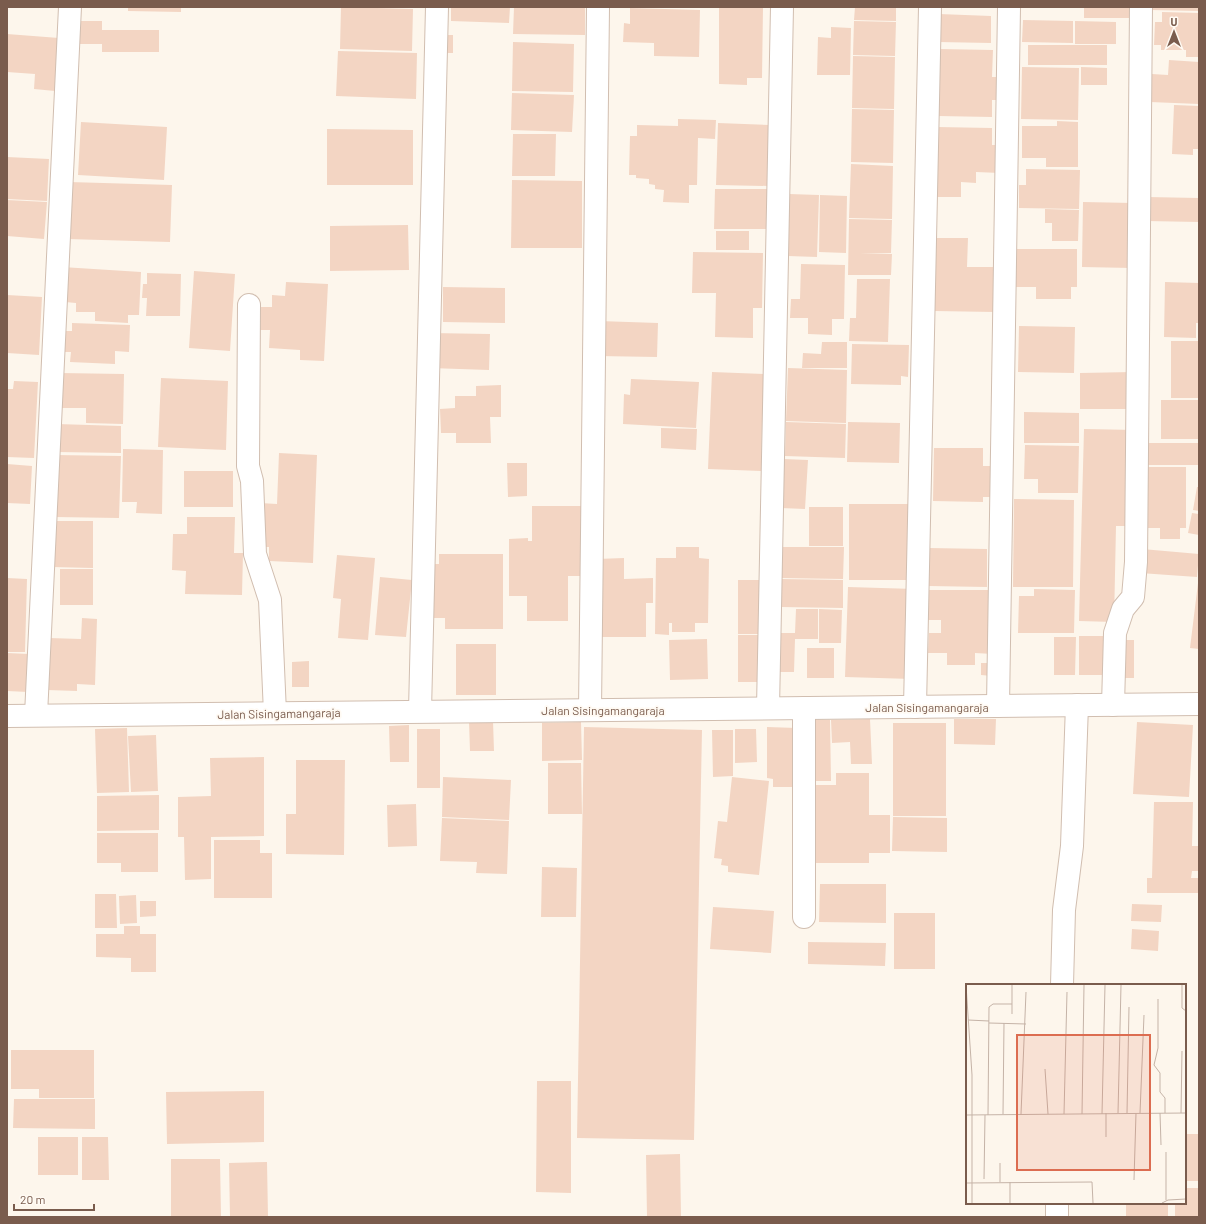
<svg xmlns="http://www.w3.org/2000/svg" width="1206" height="1224" font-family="Barlow,sans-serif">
  <rect width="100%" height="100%" fill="#fdf6ec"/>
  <path fill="#f3d5c3" d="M128,7h53v5l-53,-1z
    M341,7l72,2 -1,42 -72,-2z
    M451,7h59l-1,16 -58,-2z
    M514,7h71v28l-72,-1z
    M719,7h44l-1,71h-15v7l-28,-1z
    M855,7h41v14l-42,-1z
    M1084,7h51l-1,11h-50z
    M1151,7h48v4l-48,-1z
    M630,8l70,2 -1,47 -45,-1v-13l-31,-1 1,-19 6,1z
    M1162,12l37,1v44h-13v-7h-25v-5h-7l1,-23h7z
    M939,14l52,2v27l-53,-1z
    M1023,20l50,1v22l-51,-1z
    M78,21h24v9h57v22h-57v-8h-24z
    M854,21l42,1 -1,34 -42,-1z
    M1075,21l41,1v22h-41z
    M831,27l20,1 -1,47h-33l1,-38 13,1z
    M7,34l52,4 -4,53 -21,-2 1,-15 -28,-2z
    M437,35h16v18h-16z
    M513,42l61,2 -1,48 -61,-1z
    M1028,45h79v20h-79z
    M939,49l54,1 -1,27h10l-1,23h-9v17l-54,-1z
    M338,51l79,2 -1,46 -80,-3z
    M853,56l42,1 -1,52 -42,-1z
    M1169,60l30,2v42l-49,-2 2,-28 16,1z
    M1022,67l57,1 -1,52 -57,-1z
    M1081,67l26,1v17h-26z
    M512,93l62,2 -2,37 -61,-2z
    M1174,105l25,1v43h-6v6l-21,-1z
    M852,109l42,1 -1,53 -42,-1z
    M678,119l38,1 -1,19 -17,-1 -1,47h-8v18l-26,-1 1,-12 -9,-1v-4l-6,-1v-5l-13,-1v-3h-7l1,-39h7v-11l41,1z
    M1057,121l21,1v45h-32v-9h-24v-32h35z
    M81,122l86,5 -3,53 -86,-5z
    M718,123l52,2 -1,61 -53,-1z
    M937,127l55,1v17h8v28l-24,-1v11l-15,-1v15h-25z
    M327,129l86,1v55h-86z
    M513,134h43l-1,42h-43z
    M7,157l42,2 -2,42 -40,-2z
    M851,164l42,2 -1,53 -43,-1z
    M1026,169l54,1 -1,39 -60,-1v-23h7z
    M512,180l70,1v67h-71z
    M69,182l103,3 -2,57 -103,-3z
    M715,189h53l-1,40h-53z
    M789,194l30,1 -2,62 -29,-1z
    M820,195l27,1 -1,57 -27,-1z
    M1147,197l52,1v24l-53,-1z
    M7,200l40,2 -3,37 -37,-3z
    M1083,202l50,1 -1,65 -50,-1z
    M1045,209l34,1 -1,31h-26v-18h-7z
    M849,219l43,1 -1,33h-31l32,1 -1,21h-43z
    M408,225l1,45 -79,1v-45z
    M716,231h33v19h-33z
    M936,238h32l-1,29h29l-1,45 -61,-1z
    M1016,249h61v38h-6v12h-35v-12h-20z
    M693,252l70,1 -1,55h-9v30l-38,-1 1,-44h-24z
    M801,264l44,1 -1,54h-12v16l-24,-1v-16h-18l1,-19h9z
    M62,267l79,5 -2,43h-11v8l-33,-2v-9h-19v-9l-11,-1z
    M194,271l41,3 -5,77 -41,-3z
    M147,273l34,1 -1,42h-34l1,-18h-5l1,-14h4z
    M857,279h33l-2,63 -39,-1 1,-23h6z
    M286,282l42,2 -4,77 -24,-1v-10l-31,-2 1,-18h-10l1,-23h11v-12l13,1z
    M1165,282l34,1v40h-3v15l-32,-1z
    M443,287l62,1v35l-62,-1z
    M7,295l35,2 -3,58 -32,-2z
    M599,321l59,2 -1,34 -59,-1z
    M72,323l58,2 -1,27 -14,-1v13l-45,-2 1,-10h-9l1,-21h9z
    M1019,326l56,1 -1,46 -56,-1z
    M431,333l59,1 -1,36 -59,-2z
    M1171,341h28v57h-28z
    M822,342h25v26h-45l1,-15 18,1z
    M852,344l57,1 -1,32 -7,-1v9l-50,-1z
    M788,368l59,2 -1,53 -60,-2z
    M712,372l53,2 5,46h-8l-1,51 -53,-2z
    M1133,372v37h-53v-36z
    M60,373l64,1 -1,50 -37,-1v-15h-27z
    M161,378l67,3 -2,69 -68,-3z
    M631,379l68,3 -3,46 -73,-4 1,-30 6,1z
    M14,381l24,1 -4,76 -27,-1v-68h6z
    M501,385v32h-11l1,26h-35v-10h-15l-1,-24 15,-1v-12h21v-10z
    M1161,400h38v39h-38z
    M1024,412l55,1v30h-55z
    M786,422l60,2 -1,34 -60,-2z
    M848,422l52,1 -1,40 -52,-1z
    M57,424l64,2v27l-64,-1z
    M661,428l36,1 -1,21 -35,-2z
    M1084,429l52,1 -2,96h-18l-2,96 -35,-1z
    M1147,443h52v22h-52z
    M1025,445l54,1 -1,47h-40v-14h-14z
    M934,448h49v18h13l-1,31h-12v5l-50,-1z
    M123,449l40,1 -1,64 -26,-1 1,-11h-15z
    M279,453l38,2 -4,108 -44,-2v-14h-5l1,-14h-6l1,-30 17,1z
    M55,455l66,1 -2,62 -64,-1z
    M783,459l25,1 -3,49 -24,-1z
    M507,463h20v33l-19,1z
    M7,464l25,2 -2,38 -23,-1z
    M1146,467h40v61h-6v11h-20v-11h-14z
    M184,471h49v36h-49z
    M1197,487h2v24l-6,-1z
    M1014,499l60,1 -1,87h-60z
    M849,504h61v76h-61z
    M532,506h51v70h-15v45h-41v-25h-18v-57l19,-1v3h4z
    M809,507h34v39h-34z
    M1192,513l7,1v21l-11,-2z
    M187,517h48l-1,36h9l-1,42 -57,-1 1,-23 -14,-1 1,-36h14z
    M53,521h40v47l-41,-1z
    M676,547h23v11l10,1 -1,64h-13v9h-23v-9h-3v12l-14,-1 1,-76h20z
    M781,547h63l-1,32 -62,-1z
    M929,548l58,1v38l-58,-1z
    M1142,549l57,5 -2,23 -57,-4z
    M439,554h64v75h-58v-11h-14v-54h8z
    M337,555l38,3 -7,82 -30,-2 3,-39 -8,-1z
    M624,558v21l29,-1v25h-7v34h-48l-1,-78z
    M60,569h33v36h-33z
    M380,577l32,3 -6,57 -31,-2z
    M7,578l20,1 -2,73h-18z
    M781,579l62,1v28l-62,-1z
    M738,580h25v54h-25z
    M1198,583h1v66l-9,-1z
    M848,587l67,2 -3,90 -67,-2z
    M1034,589l41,1 -1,43h-56l1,-37h15z
    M928,590h66l-1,64 -18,-1v12h-28v-12h-19l1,-20h12v-13h-13z
    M796,609h22v30h-23l-1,33h-14l1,-39h14z
    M819,609l23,1 -1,33h-22z
    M82,618l15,1 -2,66 -18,-1v7l-30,-1 2,-52 32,1z
    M738,635h26v47h-26z
    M1079,636h28v39h-28z
    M1054,637h22l-1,38h-21z
    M707,639l1,40 -38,1 -1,-40z
    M1118,640h16v38h-16z
    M456,644h40v51h-40z
    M807,648h27v30h-27z
    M7,653l22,1 -1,38 -21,-1z
    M309,661v26h-17v-25z
    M981,663h12l-1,13 -11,-1z
    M870,719l2,45h-21l-1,-22 -18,1 -1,-23z
    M954,719h42l-1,26 -41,-1z
    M810,720h20l1,61h-20z
    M469,721h24l1,30h-24z
    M581,722l1,38 -40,1v-38z
    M1137,722l56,3 -4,72 -56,-3z
    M893,723h53v93h-53z
    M409,725v37h-19l-1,-36z
    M584,727l118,3 -8,410 -117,-2z
    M767,727l30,1v59h-24v-8l-6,-1z
    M127,728l2,64 -32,1 -2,-64z
    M417,729h23v59h-23z
    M735,729h21l1,33 -22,1z
    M712,730h21v46l-20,1z
    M156,735l2,56 -27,1 -3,-56z
    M264,757v79l-53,1v42l-26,1 -1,-43h-6v-40l33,-1 -1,-38z
    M296,760h49l-1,95 -58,-1v-40h10z
    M548,763h33l1,51h-34z
    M836,773h33v42h21v38h-21v10h-56v-78h23z
    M443,777l68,3 -2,40 -67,-3z
    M732,777l37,4 -10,94 -31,-3v-6l-7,-1 1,-6 -8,-1 4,-37 9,1z
    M159,795v35l-62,1v-35z
    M1154,802h39l-1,44h7v25h-7l-1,7h8v15h-52v-15h5z
    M416,804l1,42 -29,1 -1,-42z
    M893,817l54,1v34l-55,-1z
    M442,818l67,3 -2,53 -31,-1 1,-11 -37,-1z
    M97,833h61v39h-37v-9h-24z
    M214,840h46v13h12v45h-58z
    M542,867l35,1 -1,49h-35z
    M820,884h66v39l-67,-1z
    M95,894h21l1,34h-22z
    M136,895l1,28 -17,1 -1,-28z
    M140,901h16v15l-16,1z
    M1132,904l30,1 -1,17 -30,-1z
    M713,907l61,4 -3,42 -61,-4z
    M894,913h41v56h-41z
    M124,926h16v8h16v38h-25v-14l-35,-1v-23h28z
    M1132,929l27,2 -1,20 -27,-2z
    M808,942l78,1 -1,23 -77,-2z
    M11,1050h83v48h-55v-9h-28z
    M537,1081h34v112l-35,-1z
    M264,1091v51l-97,2 -1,-52z
    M14,1099h81v30l-82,-1z
    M1185,1134h14v47h-14z
    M38,1137h40v38h-40z
    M82,1137h26l1,43h-27z
    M680,1154l1,63h-34l-1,-62z
    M171,1159h49l1,58h-50z
    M267,1162l1,55h-38l-1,-54z
    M1185,1188h14v29h-24v-14h10z
    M1126,1203h42v14h-42z"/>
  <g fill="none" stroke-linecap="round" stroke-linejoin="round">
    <g stroke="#d1beb0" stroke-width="24">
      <path id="minor" d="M249,305l-1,161 4,15 3,73 15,46 5,113
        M1113,705l2,-72 8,-24 10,-12 3,-35 5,-555
        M998,706l11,-699
        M915,707l15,-700
        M768,708l14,-701
        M590,710l8,-703
        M420,711l17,-704
        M36,715l34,-708
        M804,917v-209
        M1062,985l2,-75 8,-64 5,-141
        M1057,1217v-14"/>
    </g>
    <g stroke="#d1beb0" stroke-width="24">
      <path id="tertiary" d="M7,716l1192,-12"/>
    </g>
    <use href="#minor" stroke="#fff" stroke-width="22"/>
    <use href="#tertiary" stroke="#fff" stroke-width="22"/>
  </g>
  <g text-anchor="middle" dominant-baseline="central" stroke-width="3.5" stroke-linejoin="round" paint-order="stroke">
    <g font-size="12" fill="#7a5c4d" stroke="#fffaf3">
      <text x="927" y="707">Jalan Sisingamangaraja</text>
      <text x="603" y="710">Jalan Sisingamangaraja</text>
      <text transform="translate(279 713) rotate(-1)">Jalan Sisingamangaraja</text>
    </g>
  </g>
  <g transform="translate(966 984)">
    <rect width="220" height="220" fill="#fdf6ec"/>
    <path fill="none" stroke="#c5b3a7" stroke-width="1" d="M0,1l6,90v128M46,1v29M216,1v23l4,3M192,15v49l-4,17 6,8v19l5,6v15M2,36l21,1M23,39l37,1M79,85l3,45M152,129l3,-128M161,129l2,-106M174,129l4,-98M194,129l1,32M215,129l1,-62M37,130l1,-91M55,130l5,-122M98,130l3,-122M116,130l2,-129M136,130l3,-129M0,131l220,-2M22,131l1,-108 4,-3h19M140,153v-24M18,195l1,-64M168,196l2,-67M34,198v-19M44,198v21M0,199l126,-1 1,21M200,216v-48M196,219l6,-3 18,-1"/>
    <path fill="#dc6d51" fill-opacity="0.15" stroke="#dc6d51" stroke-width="2" d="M51,51h133v135h-133z"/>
    <rect width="220" height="220" fill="none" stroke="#7a5c4d" stroke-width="2"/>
  </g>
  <rect width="1206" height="1224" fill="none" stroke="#7a5c4d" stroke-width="16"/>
  <g transform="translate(1174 32)" stroke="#fffaf3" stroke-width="3" paint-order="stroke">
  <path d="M0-3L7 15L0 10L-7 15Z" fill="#7a5c4d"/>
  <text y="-6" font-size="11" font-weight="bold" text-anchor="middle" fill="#7a5c4d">U</text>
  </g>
  <path d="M14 1204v6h80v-6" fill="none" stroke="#7a5c4d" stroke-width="2"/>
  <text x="20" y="1204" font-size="12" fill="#7a5c4d" stroke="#fffaf3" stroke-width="3" paint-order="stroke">20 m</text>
</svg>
